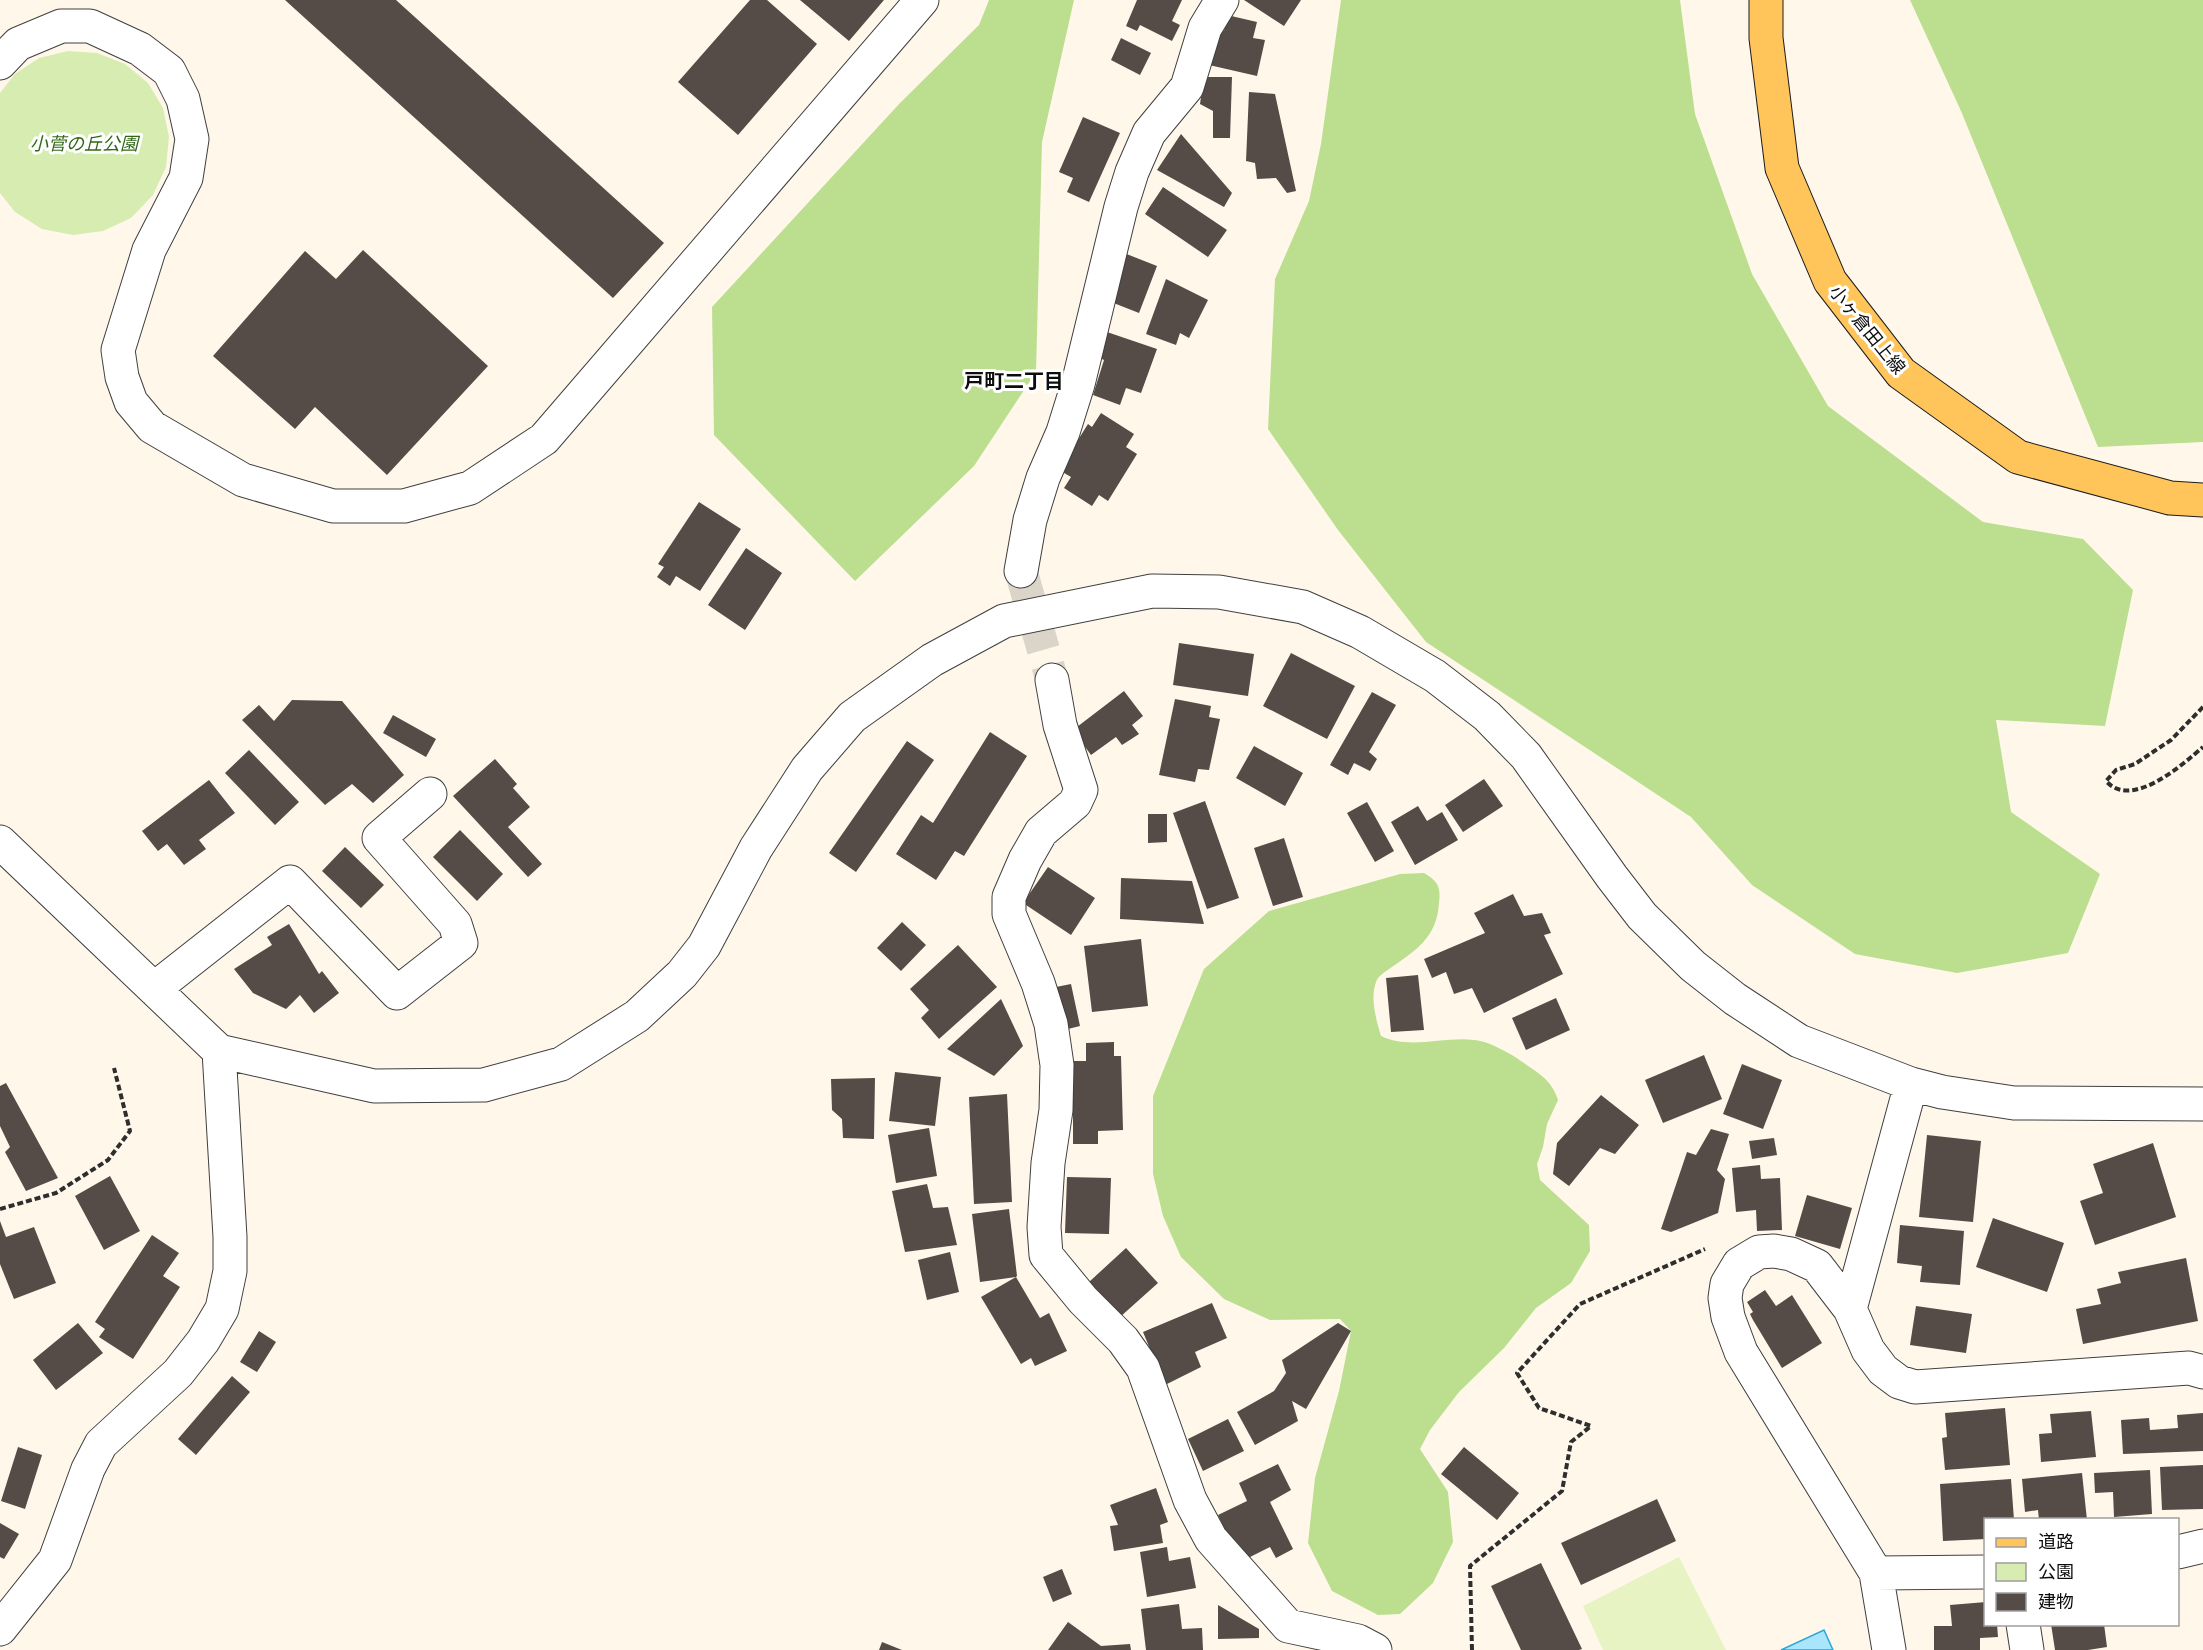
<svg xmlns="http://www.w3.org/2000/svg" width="2203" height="1650" font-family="'Playfair Display','Noto Sans JP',serif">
  <rect width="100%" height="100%" fill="#fff8ea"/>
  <path fill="#d7ecb1" d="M68,51l29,2 28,11 23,19 15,25 6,29 -3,30 -13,28 -22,23 -28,13 -30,4 -31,-6 -27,-17 -15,-19v-100l15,-19 24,-16z"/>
  <path fill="#bcde8f" d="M989,0h85l-32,142 -6,230 -62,94 -119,115 -141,-146 -2,-128 188,-204 79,-78z
    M1341,0h339l15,114 57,160 76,132 155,116 100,17 50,51 -28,136 -109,-6 15,92 89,62 -32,79 -111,20 -102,-19 -103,-69 -61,-68 -265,-175 -88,-112 -70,-101 7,-150 34,-78 12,-57z
    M1910,0h293v442l-105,5 -137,-336z
    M1424,873c14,8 17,14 15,30 -2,35 -24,48 -50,66 -4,3 -11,7 -13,13 -6,17 0,37 5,54 29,14 63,0 93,4 16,1 41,16 54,26 15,10 24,16 30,34l-11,24 -4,23 -6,17 3,16 49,45 1,26 -19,32 -35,25 -32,40 -45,44 -29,38 -10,19 28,43 5,50 -20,41 -33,31 -22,1 -46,-24 -24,-48 7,-65 24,-87 12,-60 -11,-12 -70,1 -46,-21 -43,-42 -18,-41 -10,-42v-78l51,-127 65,-58 131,-37z"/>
  <path fill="#e8f3c3" d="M1679,1557l47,93h-123l-20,-44z"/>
  <path fill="#aae6fb" stroke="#2ba7d8" stroke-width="1.5" d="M1824,1630l9,20h-52z"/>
  <path fill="#554b47" d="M285,0h111l268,243 -51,55z
    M750,0h17l50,44 -79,91 -60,-53z
    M800,0h84l-35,41z
    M1137,0h45l-10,21 8,4 -8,16 -32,-16 -3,6 -11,-5z
    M1244,0h57l-17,26z
    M1227,15l30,7 -4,16 12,2 -8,36 -48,-11 8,-36 7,2z
    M1121,38l30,15 -11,22 -29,-15z
    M1204,77h28l-2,61h-17v-27l-13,-7z
    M1249,92l26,2 21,97 -9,2 -11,-15 -19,1 -2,-16 -9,-2z
    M1083,117l37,16 -31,69 -22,-10 6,-14 -14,-6z
    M1181,134l51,59 -8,14 -67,-37z
    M1163,187l64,43 -19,27 -63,-43z
    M363,250l125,116 -101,109 -72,-68 -20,22 -82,-73 92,-105 31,28z
    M1124,253l33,13 -18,47 -33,-13z
    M1166,279l42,21 -19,38 -9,-5 -4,12 -30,-11z
    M1104,331l53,18 -16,44 -15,-5 -6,17 -27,-10 11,-35 -10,-5z
    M1101,413l33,21 -8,13 11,7 -29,47 -9,-6 -7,11 -28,-18 7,-11 -12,-7 29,-46 4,3z
    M699,502l42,27 -41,62 -24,-15 -6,10 -13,-9 7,-10 -6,-3z
    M746,548l36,25 -37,57 -37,-25z
    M1179,643l75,11 -6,42 -75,-11z
    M1291,653l64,33 -28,53 -64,-33z
    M1124,691l19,25 -11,9 7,9 -17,11 -6,-8 -25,18 -18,-25z
    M1372,692l24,13 -27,47 8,7 -7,12 -16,-8 -6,12 -18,-10z
    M1175,699l36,7 -2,11 11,2 -11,51 -11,-1 -3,13 -36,-7z
    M292,700l50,1 62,74 -31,28 -21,-19 -27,21 -83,-85 17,-15 15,16z
    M393,715l43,24 -10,18 -43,-24z
    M990,732l37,24 -63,100 -9,-5 -19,29 -40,-26 25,-39 12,8z
    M907,741l27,19 -78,112 -27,-19z
    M1254,746l49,27 -18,33 -49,-28z
    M249,750l50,52 -24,23 -50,-52z
    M495,759l22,25 -4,4 17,19 -22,20 34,37 -14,13 -75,-81z
    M1484,779l19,27 -40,26 -18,-27z
    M209,780l26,33 -36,27 7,9 -22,16 -17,-21 -9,7 -16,-20z
    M1205,801l34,97 -32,11 -34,-96z
    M1367,802l27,49 -19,11 -28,-49z
    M1418,806l9,15 15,-9 16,28 -43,25 -24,-43z
    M1148,814h19v28l-19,1z
    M460,830l43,44 -26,27 -44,-44z
    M1284,838l19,59 -30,9 -19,-58z
    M345,847l39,38 -23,23 -39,-37z
    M1048,867l47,31 -24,37 -48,-32z
    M1121,878l71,3 12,43 -84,-5z
    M1513,894l11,22 18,-3 9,20 -7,2 19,39 -79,39 -12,-25 -18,6 -8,-22 -14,6 -8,-19 61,-26 -11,-20z
    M902,922l24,23 -25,26 -24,-23z
    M289,924l30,50 3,-3 17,22 -25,20 -14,-18 -14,14 -33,-16 -19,-24 38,-24 -5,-8z
    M1141,939l7,67 -56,6 -8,-66z
    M958,945l39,42 -58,52 -18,-21 8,-8 -19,-21z
    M1418,975l6,55 -33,2 -5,-54z
    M1071,984l9,42 -16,4 -8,-43z
    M1556,998l14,32 -44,20 -14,-32z
    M1001,999l22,47 -29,30 -47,-27z
    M1114,1042v14h7l2,74 -25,1v13h-25v-83h13v-18z
    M1704,1055l18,44 -59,24 -18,-43z
    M1742,1064l40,16 -19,49 -40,-15z
    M895,1072l46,5 -6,49 -46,-5z
    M875,1078l-1,61 -31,-1 -1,-19 -10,-9 -1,-31z
    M6,1083l52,95 -32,13 -21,-39 5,-5 -10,-21v-40z
    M1007,1094l5,108 -38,2 -5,-107z
    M1601,1095l38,30 -24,29 -15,-6 -31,38 -16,-12 4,-31z
    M929,1128l8,48 -41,7 -8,-48z
    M1711,1129l18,5 -12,36 8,9 -7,34 -47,19 -10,-3 26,-77 9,3z
    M1927,1135l54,6 -8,81 -54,-5z
    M1774,1138l3,17 -25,4 -3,-18z
    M2153,1143l23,74 -81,28 -15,-44 23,-8 -10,-29z
    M1760,1165l1,14 19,-1 2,52 -25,1 -1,-21 -20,2 -4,-44z
    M110,1176l30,55 -36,19 -29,-54z
    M1067,1177l44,1 -2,56 -44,-1z
    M927,1184l6,24 15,-1 9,38 -52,7 -13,-61z
    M1807,1195l45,13 -12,41 -45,-13z
    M1009,1209l8,67 -1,1 24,41 9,-5 18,38 -32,15 -4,-8 -10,6 -40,-67 35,-20 -36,5 -8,-68z
    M1993,1218l71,25 -17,49 -71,-25z
    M0,1221l6,16 28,-10 22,56 -42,16 -14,-35z
    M1900,1225l64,6 -4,54 -40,-3 2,-16 -25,-3z
    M152,1235l27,18 -16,23 17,11 -47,72 -34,-22 6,-8 -10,-7z
    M1126,1248l32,35 -38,34 -31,-35z
    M950,1252l9,40 -32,8 -9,-40z
    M2186,1258l12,63 -115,23 -7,-35 25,-5 -4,-15 24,-6 -3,-11z
    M1765,1290l11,16 16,-11 30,48 -40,25 -29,-48 -3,-6 3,-2 -6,-10z
    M1212,1303l15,35 -32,14 6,15 -36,18 -22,-53z
    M1916,1306l56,8 -6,39 -56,-8z
    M78,1323l25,30 -47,37 -23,-30z
    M1338,1323l13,8 -45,78 -14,-8 6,20 -43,24 -18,-33 37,-21 12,-18 -4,-13z
    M259,1331l17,11 -19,30 -17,-10z
    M232,1376l18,16 -54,63 -18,-16z
    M2005,1408l5,57 -65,5 -3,-32 5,-1 -2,-24z
    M2091,1411l5,46 -55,5 -2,-28 13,-1 -2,-19z
    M2203,1413v38l-80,3 -2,-34 28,-2 1,12 28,-2 -1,-13z
    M1228,1419l16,32 -41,20 -15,-32z
    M18,1447l24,8 -17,54 -24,-8z
    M1464,1447l55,46 -22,27 -56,-46z
    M1278,1464l13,26 -21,12 23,47 -17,9 -6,-11 -30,15 -22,-47 29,-14 -8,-18z
    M2203,1465v44l-41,1 -2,-43z
    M2150,1470l2,44 -38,3 -1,-25 -18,1 -1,-20z
    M2082,1473l5,47h-48l-1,-10 -13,2 -3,-33z
    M2011,1479l3,41h-28v19l-43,2 -3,-57z
    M1156,1488l12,34 -8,3 3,18 -49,8 -4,-25 8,-1 -8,-20z
    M1657,1499l19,42 -95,44 -20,-42z
    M0,1523l19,11 -15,25 -4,-2z
    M1167,1547l2,14 21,-4 6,31 -49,9 -7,-45z
    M1541,1563l41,86 -3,1h-58l-30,-64z
    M1062,1569l10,25 -19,8 -10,-25z
    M1986,1602v22h11l1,13 -18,1v12h-46v-24h18l-2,-21z
    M1179,1604l3,25 20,-1 1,22h-57l-5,-41z
    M1218,1605l41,24v9l-41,1z
    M1068,1622l33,24 29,-2 1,6h-83z
    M2051,1624h53l3,23 -19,3h-33z
    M882,1642l20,8h-23z"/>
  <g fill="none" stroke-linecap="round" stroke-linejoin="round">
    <path stroke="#dbd5c9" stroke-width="33" stroke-dasharray="33 16" stroke-linecap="butt" d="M1021,571l31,109"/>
    <g stroke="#3f3f3f" stroke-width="35">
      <path id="minor" d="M0,63l18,-19 43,-18h29l50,23 29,22 14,28 9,40 -6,39 -37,72 -31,100 4,27 9,25 21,25 91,53 90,26h71l66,-18 74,-49 378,-439
        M1021,571l9,-51 13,-42 20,-46 15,-48 43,-177 11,-35 17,-39 38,-46 18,-59 17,-28
        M1052,680l8,45 21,65 -6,13 -34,29 -16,28 -16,37v17l29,69 13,41 6,41 -1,45 -8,53 -4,64 2,28 37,45 40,40 20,28 47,132 21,39 77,87 70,15 17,9
        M0,842l219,209 155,35 110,-1 77,-21 76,-48 45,-42 22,-28 52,-98 51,-79 45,-52 80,-57 72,-39 148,-30 67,1 84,15 57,25 75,44 52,40 39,40 86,121 30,39 51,50 42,33 64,42 112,43 31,8 72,11 189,1
        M154,989l136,-107 107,111 64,-50 -6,-19 -76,-86 51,-44
        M1850,1309l61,-225
        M2178,1552l25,-6
        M1986,1572l-110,1 -135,-221 -13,-35 -3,-19 2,-14 12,-20 20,-12 15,-1 17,3 26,12 33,43 18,41 15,20 16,12 16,5 274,-19 14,4
        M1876,1573l13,77
        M2023,1624l4,26
        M0,1629l55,-69 33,-91 13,-25 77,-71 25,-32 19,-32 8,-38v-34l-11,-186"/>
    </g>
    <g stroke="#1d1d1d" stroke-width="35">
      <path id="major" d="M1766,0v38l16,130 48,113 71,92 117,84 152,41 33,2"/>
    </g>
    <path stroke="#2e2e2e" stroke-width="4" stroke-dasharray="6 3" stroke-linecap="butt" d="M2203,707l-32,33 -36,24 -19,6 -10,11c26,29 76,-16 97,-34
      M0,1209l56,-16 52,-33 22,-29 -16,-63
      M1472,1650l-2,-84 92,-75 9,-49 20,-16 -52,-18 -22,-35 63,-69 125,-55"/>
    <use href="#minor" stroke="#fff" stroke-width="33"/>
    <use href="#major" stroke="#ffc45a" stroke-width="33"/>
  </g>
  <g text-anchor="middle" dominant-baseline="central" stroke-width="6" stroke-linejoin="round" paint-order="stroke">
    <g font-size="18" font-style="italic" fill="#316817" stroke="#fff">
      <text x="84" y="143">小菅の丘公園</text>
    </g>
    <g font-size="18" fill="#0c0c0c" stroke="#fff">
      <text transform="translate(1868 329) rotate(51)">小ヶ倉田上線</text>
    </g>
    <g font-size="20" font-weight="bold" fill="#0c0c0c" stroke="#fff">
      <text x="1014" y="379">戸町二丁目</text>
    </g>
  </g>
  <rect x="1984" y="1518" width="195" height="108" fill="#ffffff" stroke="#9e9e9e" stroke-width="1.5"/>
  <rect x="1996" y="1538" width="30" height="9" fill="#ffc45a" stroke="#9e9e9e" stroke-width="1.5"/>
  <text x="2038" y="1548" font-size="18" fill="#0c0c0c">道路</text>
  <rect x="1996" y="1563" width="30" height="18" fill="#d7ecb1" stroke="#9e9e9e" stroke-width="1.5"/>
  <text x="2038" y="1578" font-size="18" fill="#0c0c0c">公園</text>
  <rect x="1996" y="1593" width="30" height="18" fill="#554b47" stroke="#9e9e9e" stroke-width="1.5"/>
  <text x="2038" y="1608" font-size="18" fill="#0c0c0c">建物</text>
</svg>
